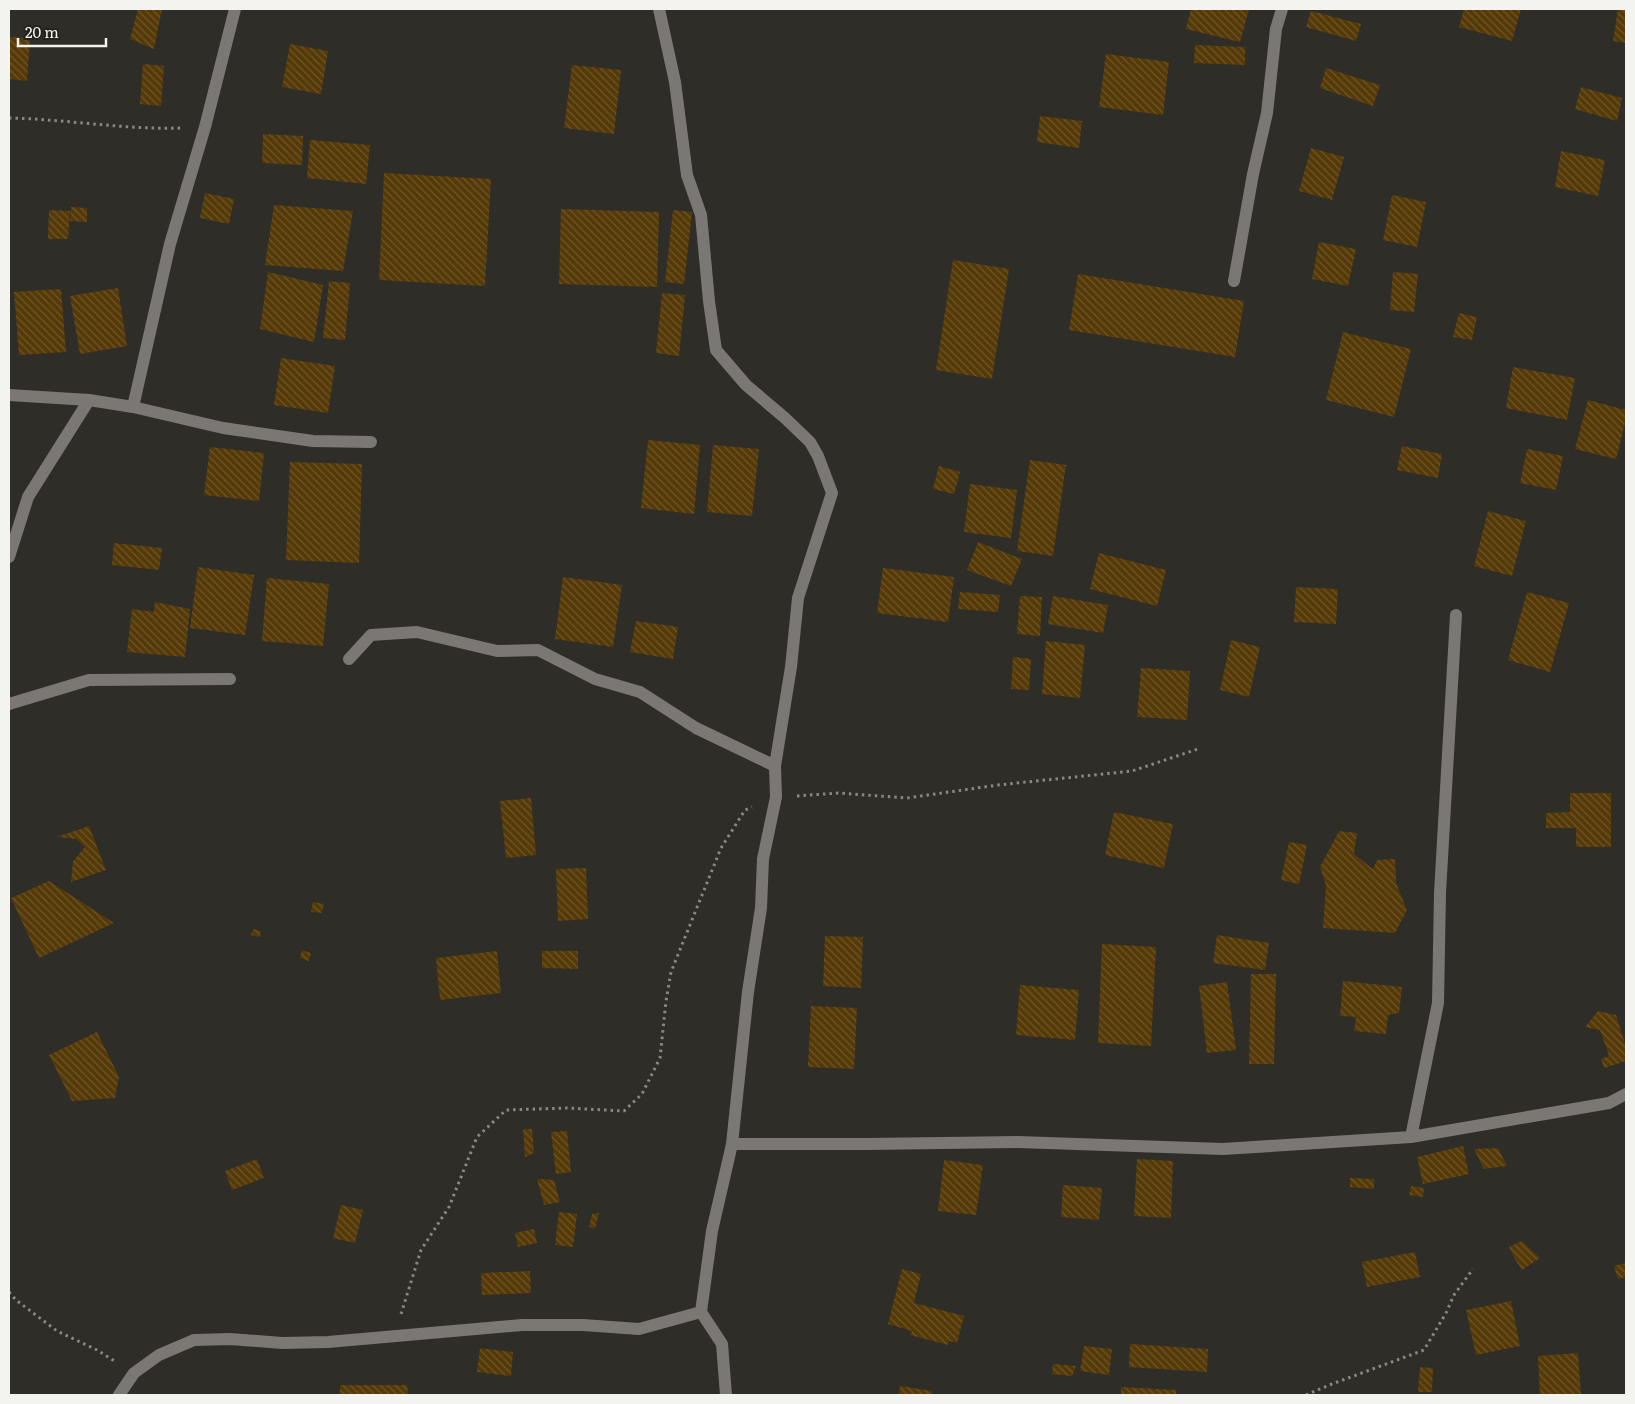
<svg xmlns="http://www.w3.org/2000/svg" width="1635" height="1404" font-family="Literata,serif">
  <defs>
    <pattern id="building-back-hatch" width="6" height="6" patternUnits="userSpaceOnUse" patternTransform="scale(1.25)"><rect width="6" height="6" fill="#553907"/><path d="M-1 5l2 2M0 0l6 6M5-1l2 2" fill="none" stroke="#6e562b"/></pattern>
  </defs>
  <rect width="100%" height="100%" fill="#2e2d28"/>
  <path fill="url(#building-back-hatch)" d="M138,9h24l-8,40 -24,-10z
    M1191,9h58l-9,33 -54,-13z
    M1464,9h57l-9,32 -53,-14z
    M1618,9h8v34l-13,-2z
    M1311,11l50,13 -5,17 -50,-14z
    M9,37l21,1 -3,43 -18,-2z
    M290,44l38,7 -7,43 -39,-7z
    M1195,45l50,2v18l-51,-2z
    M1106,54l63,8 -6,53 -64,-8z
    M143,64l21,2 -3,40 -21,-2z
    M572,65l49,5 -7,64 -50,-6z
    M1326,68l54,17 -7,21 -53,-18z
    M1581,87l41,11 -5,23 -42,-12z
    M1040,116l42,5 -3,27 -42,-6z
    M263,134l40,2 -1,29 -40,-2z
    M310,140l60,5 -4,39 -59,-6z
    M1311,148l33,9 -12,43 -33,-9z
    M1561,151l44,9 -7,36 -43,-9z
    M384,173l107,6 -6,107 -106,-6z
    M205,193l29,6 -5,25 -29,-6z
    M1392,195l34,7 -9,45 -34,-7z
    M274,205l79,6 -10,60 -78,-6z
    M71,207l16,1v14l-17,-1z
    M561,209l98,3 -2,75 -98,-3z
    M49,210l21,1 -2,28h-20z
    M673,210l19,2 -8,72 -19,-2z
    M1319,242l37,7 -8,37 -36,-7z
    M953,260l56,9 -17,110 -56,-9z
    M268,272l55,13 -9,57 -54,-13z
    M1393,272l25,2 -4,38 -24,-2z
    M1078,274l166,27 -9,56 -166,-27z
    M329,281l21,2 -5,57 -22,-2z
    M118,288l9,58 -47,8 -10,-58z
    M61,289l5,63 -47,3 -5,-63z
    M662,293l23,2 -6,61 -23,-3z
    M1459,313l18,4 -5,23 -19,-3z
    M1343,332l68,17 -17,68 -68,-17z
    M281,358l54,8 -7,47 -54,-8z
    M1513,367l62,11 -8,42 -61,-12z
    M1588,400l38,10v9l-10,40 -41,-10z
    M648,440l52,5 -6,69 -53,-6z
    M713,445l46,4 -7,67 -45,-4z
    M1402,446l40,8 -4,24 -41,-8z
    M210,447l54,6 -5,48 -55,-6z
    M1527,449l36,7 -7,34 -36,-7z
    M1030,460l36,5 -13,91 -36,-5z
    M290,462l72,2 -3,99 -73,-3z
    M939,466l21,6 -6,22 -21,-5z
    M970,484l47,6 -6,48 -47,-6z
    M1488,511l38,10 -14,55 -38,-10z
    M978,542l44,17 -11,27 -44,-16z
    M114,543l48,5 -3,22 -47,-5z
    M1099,553l67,17 -9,36 -67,-17z
    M198,567l56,8 -9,60 -55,-7z
    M883,568l71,9 -6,45 -71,-9z
    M563,577l59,8 -9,62 -58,-8z
    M267,578l62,6 -6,62 -61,-5z
    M1296,587l42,2 -2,35 -42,-2z
    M960,592l40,3 -2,17 -40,-3z
    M1527,592l42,11 -19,69 -42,-12z
    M1020,596l22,1 -2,39 -23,-2z
    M1053,596l55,9 -5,28 -55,-9z
    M155,602l35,7 -5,48 -58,-5 5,-43 22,3z
    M636,621l42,6 -5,32 -43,-7z
    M1231,640l29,7 -11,50 -29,-7z
    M1046,641l39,4 -5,53 -38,-4z
    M1013,657l18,2 -2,31 -18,-1z
    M1141,668l49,3 -3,49 -50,-3z
    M1570,793h41v54h-35v-19h-30v-15l24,-1z
    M531,798l5,57 -30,3 -6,-57z
    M1114,812l59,12 -9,44 -59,-13z
    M89,826l17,44 -35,12 2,-21 12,-14 -9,-8 -19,-2z
    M1339,831l18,2 -3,21 19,15 4,-9 18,-1 1,24 11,27 -12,23 -72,-5 3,-43 -6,-18z
    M1289,842l18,3 -8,39 -18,-4z
    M586,868l2,51 -30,2 -2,-52z
    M49,881l65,42 -75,35 -28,-60z
    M313,902l11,2 -2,9 -11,-1z
    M253,929l8,2 -1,6 -9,-2z
    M1217,935l52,8 -4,27 -52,-7z
    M825,936l38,1 -2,51 -38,-2z
    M1102,944l54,3 -5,99 -53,-3z
    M302,950l9,3 -2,8 -9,-3z
    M497,951l4,42 -61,7 -4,-42z
    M542,951h36v18l-36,-1z
    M1251,974h25l-2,90h-25z
    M1343,981l59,6 -3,26 -11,2 -2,19 -32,-3 2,-14 -16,-1z
    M1227,982l9,68 -29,3 -8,-67z
    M1020,985l59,5 -4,50 -59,-5z
    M811,1006l46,2 -3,61 -46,-2z
    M1598,1011l18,4 10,32v14l-22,7 -3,-9 8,-3 -9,-26 -15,-3z
    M97,1032l22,45 -4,21 -43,3 -23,-46z
    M523,1129h9l2,24 -9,4z
    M567,1131l4,41 -15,2 -5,-42z
    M1463,1146l6,28 -46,10 -6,-27z
    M1498,1148l9,18 -23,3 -10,-20z
    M257,1159l7,19 -32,12 -7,-19z
    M1137,1159l36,2 -2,57 -37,-2z
    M944,1160l39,5 -7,50 -38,-4z
    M1350,1178l24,1v10l-24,-2z
    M537,1179l17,1 6,22 -16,3z
    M1063,1185l39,3 -3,32 -38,-3z
    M1411,1186l13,2 -1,9 -14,-2z
    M341,1205l22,5 -8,33 -22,-5z
    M559,1212l18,2 -4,33 -18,-2z
    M599,1213l-4,16 -6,-2 3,-13z
    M534,1229l3,14 -19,4 -3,-14z
    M1522,1241l18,17 -18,12 -7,-11 -6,-12z
    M1415,1252l5,25 -53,10 -5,-25z
    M1626,1263v14l-8,2 -4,-13z
    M902,1269l19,5 -7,29 50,13 -7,27 -8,-2 -1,4 -38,-10 2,-4 -24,-7z
    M530,1271l1,22 -49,2 -1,-22z
    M1511,1301l9,45 -44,9 -10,-45z
    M1130,1344l78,5 -1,23 -78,-5z
    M1084,1346l28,3 -3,26 -29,-4z
    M480,1348l33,4 -2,24 -34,-4z
    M1578,1353l3,42h-41l-2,-39z
    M1053,1364l23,2 -4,10 -20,-2z
    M1420,1367l13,1 -1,24h-14z
    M340,1385h67l1,10h-68z
    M900,1386l32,5v4h-33z
    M1121,1387l55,3v5h-55z"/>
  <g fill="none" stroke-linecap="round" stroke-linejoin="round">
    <path stroke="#898984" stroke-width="3" stroke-dasharray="2.5 4" stroke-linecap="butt" d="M9,118c57,1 115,12 173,10
      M797,796l41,-3 69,5 91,-13 134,-14 66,-22
      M9,1292l7,8 41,31 40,19 19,12
      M401,1314l20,-64 28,-43 28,-70 29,-27 61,-2 57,3 18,-17 18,-36 6,-57 5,-29 50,-124 24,-38 7,-3
      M1306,1395l26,-11 92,-34 22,-37 8,-18 19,-26"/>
    <path stroke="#7a7775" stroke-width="12" d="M235,9l-30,118 -35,117 -37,163 90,21 90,13 58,1
      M659,9l16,73 12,93 14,40 8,86 7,49 30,35 39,33 25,24 8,14 14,37 -34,105 -7,69 -16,99 1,31 -13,62 -2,49 -13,84 -16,152
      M1234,281l19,-107 14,-61 9,-84 6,-20
      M9,395l80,5 44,7
      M9,557l19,-60 61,-97
      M349,659l22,-24 46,-3 80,19 41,-1 57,29 45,13 56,36 79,38
      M9,704l80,-24 141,-1
      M1411,1137l27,-134 2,-110 16,-278
      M701,1312l21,32 4,51
      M119,1395l15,-22 25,-18 35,-15 36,-1 52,4 46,-1 194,-17h61l56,4 62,-17 11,-81 20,-87h135l151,-2 205,7 188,-12 198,-34 17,-9"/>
  </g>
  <rect width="1635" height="1404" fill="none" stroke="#f3f3ef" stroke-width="20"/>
  <path d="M18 38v8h88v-8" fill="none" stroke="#f3f3ef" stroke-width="2.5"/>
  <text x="25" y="38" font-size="15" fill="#f3f3ef" stroke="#25231e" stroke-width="4" paint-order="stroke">20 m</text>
</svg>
